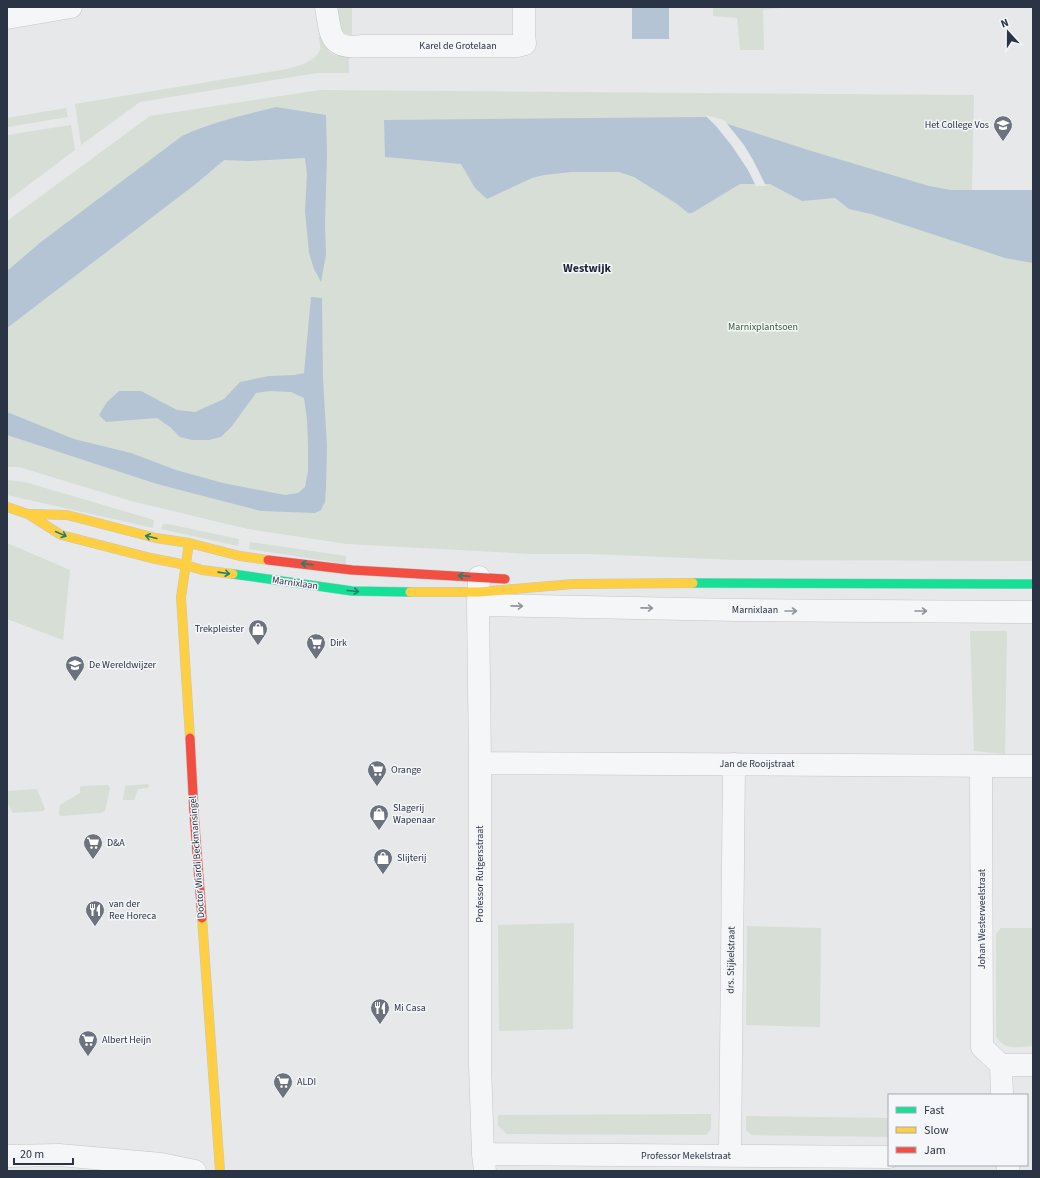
<svg xmlns="http://www.w3.org/2000/svg" width="1040" height="1178" font-family="'Source Sans 3',sans-serif">
  <rect width="100%" height="100%" fill="#e6e8ea"/>
  <path fill="#d6ded6" d="M334,7h18v28l-7,-1 -4,-4z
    M713,7h76l-26,3 1,40h-24l-3,-32 -24,-2z
    M323,36c6,20 6,19 26,21v16h-32l-177,29 -59,43 -6,-41 212,-35c11,-3 28,-7 33,-19 1,-4 -1,-9 -1,-13z
    M320,90l654,5 -2,95 61,70v301l-296,-1 -145,-6h-61l-184,-10 -99,-15 -117,-28 -112,-34h-12v-246l143,-105z
    M66,108l2,9 -61,10v-9z
    M71,125l4,25 -68,51v-66z
    M7,480l18,2 129,38 -1,8 -146,-33z
    M163,524h5l71,15 -1,7 -77,-17z
    M250,542l96,14v8l-97,-15z
    M7,543l63,27 -7,70 -56,-21z
    M970,631h37l-2,123 -31,-3z
    M147,784l2,1v2l-2,1 -9,1 -4,11h-11l2,-14z
    M108,785l2,3 -5,23 -5,2 -40,3 -1,-2 1,-9 20,-12v-6l2,-1z
    M37,789l8,20 -2,2 -30,2 -1,-1 -5,-11v-10z
    M574,923l-1,106 -74,2 -1,-106z
    M747,926l74,2 -1,99 -74,-2z
    M1001,928h32v118c-15,1 -29,5 -37,-10v-102z
    M711,1114v15l-5,6 -199,-1 -9,-8v-11z
    M746,1116l143,2v19l-137,-2 -6,-5z"/>
  <path fill="#b4c4d5" d="M632,7h37v32h-37z
    M276,107l50,8 1,40 -2,70 1,30 -5,27 -7,-13 -5,-16 -4,-42 2,-37 -2,-16 -56,3 -25,-1 -27,23 -190,145v-57l34,-29 141,-106c30,-14 62,-21 94,-29z
    M706,117l102,33 121,36 22,4h82v73l-28,-5 -134,-44 -22,-5 -14,-11 -33,3 -32,-17h-30l-48,29h-4l-11,-9 -43,-27 -15,-5h-48l-27,3 -12,3 -45,21 -12,-11 -14,-24 -76,-7 -1,-37z
    M311,297l11,1 1,81 4,68 -1,40 -1,15 -4,8 -6,3 -54,-2 -104,-27 -150,-49v-23l67,27 57,14 45,17 47,13 62,12 13,-2 7,-6 3,-16v-26l-1,-26 -3,-21 -13,-6 -21,-1 -14,2 -24,33 -11,11 -12,3h-17l-12,-3 -10,-10 -13,-9 -51,4 -7,-7 8,-13 12,-11h22l36,19 18,2 29,-13 16,-17 29,-6 26,-1 9,-2z"/>
  <path fill="#e6e8ea" d="M705,115l19,5 20,25 9,15 13,26h-10l-8,-16 -16,-24 -16,-20z"/>
  <g fill="none" stroke-linecap="round" stroke-linejoin="round">
    <g stroke="#c4c6c8" stroke-width="23">
      <path id="street" d="M326,7c5,27 2,43 37,39h154l8,-2 -1,-10v-27
        M7,18l64,-11
        M479,577l-1,28 2,158v302l3,89 2,17
        M478,605l258,5 297,2
        M480,763l553,3
        M981,766l1,281 19,18
        M1001,1065h32
        M1001,1065l1,30
        M483,1154l406,3
        M7,1156l52,-1 102,9 34,7
        M730,1156l4,-392
        M1008,1171v-6"/>
    </g>
    <g stroke="#c4c6c8" stroke-width="10">
      <path id="fast" d="M233,574l119,17 58,1
        M693,583l340,1"/>
    </g>
    <g stroke="#c4c6c8" stroke-width="10">
      <path id="slow" d="M7,507l21,7 33,21 90,23 35,7 16,5 31,4
        M29,514l38,1 89,23 33,5 51,13 28,4
        M189,543l-8,54 9,141
        M410,592h69l94,-8 120,-1
        M202,918l18,253"/>
    </g>
    <g stroke="#c4c6c8" stroke-width="10">
      <path id="jam" d="M268,560l84,10 153,9
        M190,738l4,75 8,105"/>
    </g>
    <use href="#street" stroke="#f5f6f7" stroke-width="22"/>
    <use href="#fast" stroke="#16e098" stroke-width="9"/>
    <use href="#slow" stroke="#ffcf43" stroke-width="9"/>
    <use href="#jam" stroke="#f24e42" stroke-width="9"/>
  </g>
  <defs><path id="oneway-shaft" d="M-6 0H5M1.5-3L5.5 0L1.5 3" fill="none" stroke-width="1.6" stroke-linecap="round" stroke-linejoin="round"/></defs>
  <g stroke="#22816a">
    <use href="#oneway-shaft" transform="translate(61 534) rotate(24)"/>
    <use href="#oneway-shaft" transform="translate(151 537) rotate(-166)"/>
    <use href="#oneway-shaft" transform="translate(307 564) rotate(-173)"/>
    <use href="#oneway-shaft" transform="translate(224 573) rotate(8)"/>
    <use href="#oneway-shaft" transform="translate(464 576) rotate(-176)"/>
    <use href="#oneway-shaft" transform="translate(353 591) rotate(5)"/>
  </g>
  <g stroke="#90959e">
    <use href="#oneway-shaft" transform="translate(517 606) rotate(1)"/>
    <use href="#oneway-shaft" transform="translate(647 608) rotate(1)"/>
    <use href="#oneway-shaft" transform="translate(791 611)"/>
    <use href="#oneway-shaft" transform="translate(921 611)"/>
  </g>
  <defs>
    <g id="school-pin" transform="scale(1)"><path d="M0 17L-7.5 6A9.5 9.5 0 1 1 7.5 6Z" fill="#6c737f" stroke="#f4f6f9"/><path d="M0-5L7-2L0 1L-7-2ZM-4 1L0 2.5L4 1V4Q0 6-4 4Z" fill="#fff"/></g>
    <g id="shop-pin" transform="scale(1)"><path d="M0 17L-7.5 6A9.5 9.5 0 1 1 7.5 6Z" fill="#6c737f" stroke="#f4f6f9"/><path d="M-5-2.5h2.3a2.7 3.5 0 0 1 5.4 0H5L5.5 6h-11ZM-1.5-2.5h3a1.5 2.3 0 0 0-3 0Z" fill="#fff"/></g>
    <g id="supermarket-pin" transform="scale(1)"><path d="M0 17L-7.5 6A9.5 9.5 0 1 1 7.5 6Z" fill="#6c737f" stroke="#f4f6f9"/><path d="M-6-5.5h2.5l.6 2H6L4.5 2H-2.5L-4.4-4H-6ZM-1.5 3.2a1.3 1.3 0 1 0 .1 0ZM3 3.2a1.3 1.3 0 1 0 .1 0Z" fill="#fff"/></g>
    <g id="restaurant-pin" transform="scale(1)"><path d="M0 17L-7.5 6A9.5 9.5 0 1 1 7.5 6Z" fill="#6c737f" stroke="#f4f6f9"/><path d="M-5-6h1v4h1v-4h1v4h1v-4h1v5L-1.5 .5V6h-2V.5L-5-1ZM5-6V6H3V1.5H1.5Q1.5-4 5-6Z" fill="#fff"/></g>
  </defs>
  <g fill-rule="evenodd">
    <use href="#school-pin" x="1003" y="125"/>
    <use href="#shop-pin" x="258" y="629"/>
    <use href="#supermarket-pin" x="316" y="643"/>
    <use href="#school-pin" x="75" y="665"/>
    <use href="#supermarket-pin" x="377" y="770"/>
    <use href="#shop-pin" x="379" y="814"/>
    <use href="#supermarket-pin" x="93" y="843"/>
    <use href="#shop-pin" x="383" y="858"/>
    <use href="#restaurant-pin" x="95" y="910"/>
    <use href="#restaurant-pin" x="380" y="1008"/>
    <use href="#supermarket-pin" x="88" y="1040"/>
    <use href="#supermarket-pin" x="283" y="1082"/>
  </g>
  <g text-anchor="middle" dominant-baseline="central" stroke-width="3" stroke-linejoin="round" paint-order="stroke">
    <g font-size="10" fill="#2b3445" stroke="#f4f6f9">
      <text x="458" y="46">Karel de Grotelaan</text>
      <text transform="translate(295 583) rotate(8)">Marnixlaan</text>
      <text x="755" y="610">Marnixlaan</text>
      <text x="757" y="764">Jan de Rooijstraat</text>
      <text transform="translate(197 857) rotate(-94)">Doctor Wiardi Beckmansingel</text>
      <text transform="translate(480 874) rotate(-90)">Professor Rutgersstraat</text>
      <text transform="translate(982 919) rotate(-90)">Johan Westerweelstraat</text>
      <text transform="translate(731 960) rotate(-89)">drs. Stijkelstraat</text>
      <text x="686" y="1156">Professor Mekelstraat</text>
    </g>
    <g font-size="10" fill="#2b3445" stroke="#f4f6f9" text-anchor="start">
      <text x="989" y="125" text-anchor="end">Het College Vos</text>
      <text x="244" y="629" text-anchor="end">Trekpleister</text>
      <text x="330" y="643">Dirk</text>
      <text x="89" y="665">De Wereldwijzer</text>
      <text x="391" y="770">Orange</text>
      <text x="393" y="808">Slagerij<tspan x="393" dy="12">Wapenaar</tspan></text>
      <text x="107" y="843">D&amp;A</text>
      <text x="397" y="858">Slijterij</text>
      <text x="109" y="904">van der<tspan x="109" dy="12">Ree Horeca</tspan></text>
      <text x="394" y="1008">Mi Casa</text>
      <text x="102" y="1040">Albert Heijn</text>
      <text x="297" y="1082">ALDI</text>
    </g>
    <g font-size="10" fill="#3f6138" stroke="#f4f6f9">
      <text x="763" y="327">Marnixplantsoen</text>
    </g>
    <g font-size="12" font-weight="bold" fill="#1d2536" stroke="#f4f6f9">
      <text x="587" y="268">Westwijk</text>
    </g>
  </g>
  <rect width="1040" height="1178" fill="none" stroke="#2b3445" stroke-width="16"/>
  <rect x="888" y="1094" width="140" height="72" fill="#f4f6f9" stroke="#a4a8b1"/>
  <rect x="896" y="1107" width="20" height="6" fill="#16e098" stroke="#a4a8b1"/>
  <text x="924" y="1114" font-size="12" fill="#2b3445">Fast</text>
  <rect x="896" y="1127" width="20" height="6" fill="#ffcf43" stroke="#a4a8b1"/>
  <text x="924" y="1134" font-size="12" fill="#2b3445">Slow</text>
  <rect x="896" y="1147" width="20" height="6" fill="#f24e42" stroke="#a4a8b1"/>
  <text x="924" y="1154" font-size="12" fill="#2b3445">Jam</text>
  <g transform="translate(1008 32) rotate(339)" stroke="#f4f6f9" stroke-width="3" paint-order="stroke">
  <path d="M0-3L7 15L0 10L-7 15Z" fill="#2b3445"/>
  <text y="-6" font-size="11" font-weight="bold" text-anchor="middle" fill="#2b3445">N</text>
  </g>
  <path d="M14 1158v6h59v-6" fill="none" stroke="#2b3445" stroke-width="2"/>
  <text x="20" y="1158" font-size="12" fill="#2b3445" stroke="#f4f6f9" stroke-width="3" paint-order="stroke">20 m</text>
</svg>
